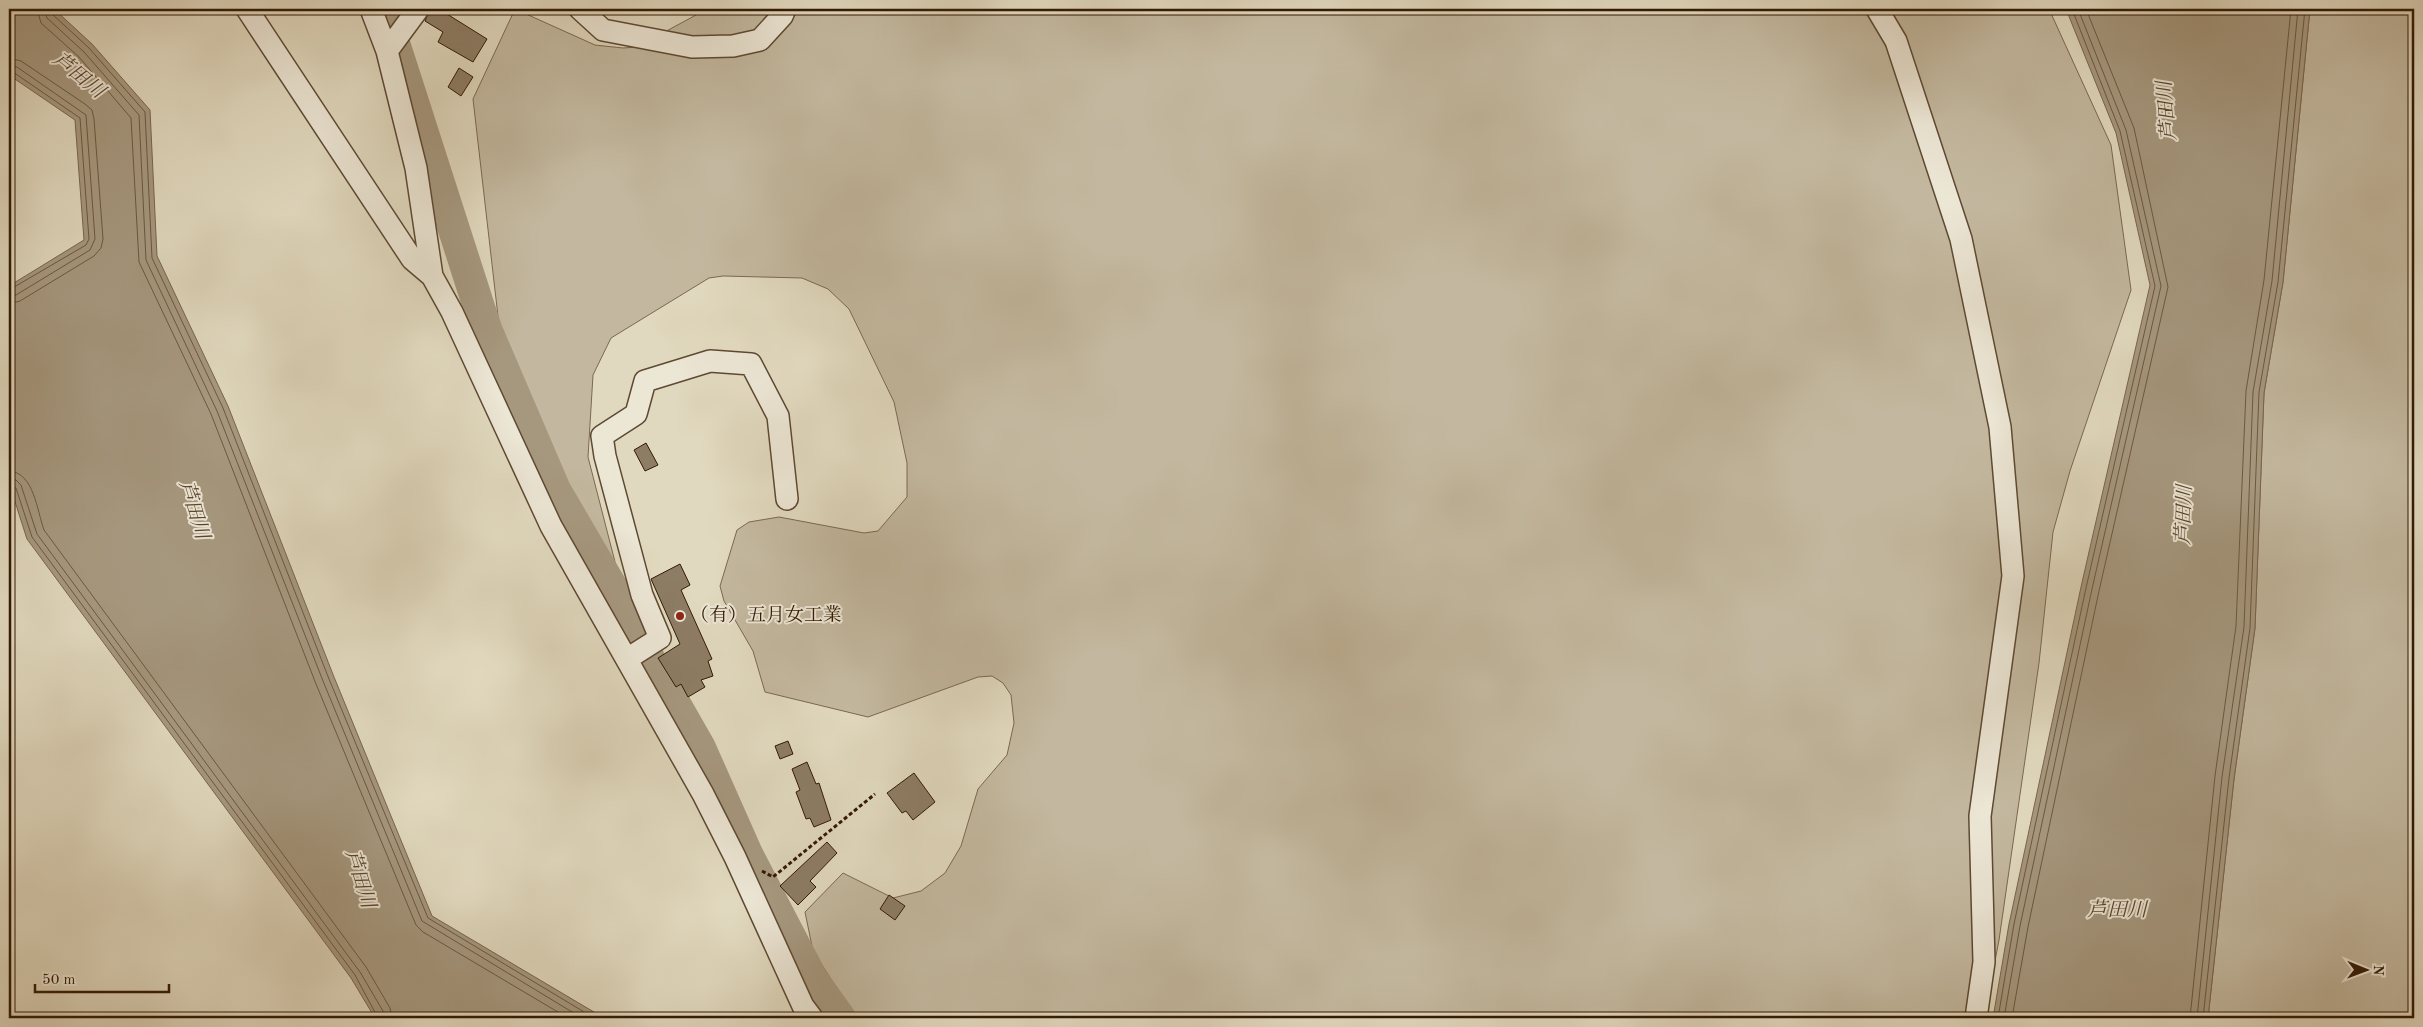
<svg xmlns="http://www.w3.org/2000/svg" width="2423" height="1027" font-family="'Old Standard TT','Noto Serif JP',serif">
  <rect width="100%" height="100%" fill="#e1d9bf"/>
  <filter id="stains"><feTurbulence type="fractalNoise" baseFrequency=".004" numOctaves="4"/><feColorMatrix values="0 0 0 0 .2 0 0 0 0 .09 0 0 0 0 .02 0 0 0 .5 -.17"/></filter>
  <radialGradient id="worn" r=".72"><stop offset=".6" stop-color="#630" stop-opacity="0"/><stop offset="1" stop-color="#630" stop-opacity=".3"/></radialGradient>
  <path fill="#c3b89f" stroke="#7b6851" d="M515,9l80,36 28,3 14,-1 70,-38h1342l62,136 20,145 -61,181 -17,61 -14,131 -40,277 -15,78h-1128l-43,-67 -8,-39 38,-39 50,25 28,-7 24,-18 16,-27 17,-57 29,-34 7,-32 -3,-28 -8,-12 -11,-7 -14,1 -110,40 -103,-25 -12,-41 -29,-50 -4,-15 17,-56 12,-8 30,-5 85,16 14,-2 29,-34v-34l-13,-61 -45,-93 -21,-20 -26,-11 -79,-2 -14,2 -98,60 -18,37 -5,82 35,136 -23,11 -101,-279 -26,-226z
    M2310,9h104v1009h-206l26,-239 21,-151 9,-235 19,-111z"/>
  <path fill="#a6987f" stroke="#78654d" d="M9,9h45l38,35 58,66 7,146 71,150 106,271 98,239 172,102h-229l-24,-40 -324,-439 -18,-56v-197l75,-46 -9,-120 -66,-45z
    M2066,9h244l-27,273 -19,111 -9,235 -21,151 -26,239h-215l16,-94 72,-337 69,-302 -34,-152z"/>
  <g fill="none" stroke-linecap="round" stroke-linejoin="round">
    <path stroke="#6c5841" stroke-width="1" d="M37,9l4,14 38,34 52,61 8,144 72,152 105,270 100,241 7,7 145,86
      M44,9l3,9 37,34 55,63 7,145 71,151 106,270 99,240 160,97
      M51,9l1,5 37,34 56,64 7,146 71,150 106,271 99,239 166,100
      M9,58l12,3 64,43 7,6 2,9 9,120 -2,9 -7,8 -74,45 -11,3
      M9,65l8,2 69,48 9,124 -5,11 -74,45 -7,1
      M9,71l4,1 67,46 9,121 -3,6 -77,45
      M9,471c25,1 28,40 35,59l322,437 24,41 2,10
      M9,478l7,2 5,5 16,49 323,438 23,39 2,7
      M9,485l7,3 16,49 323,438 23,43
      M1998,1018l16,-94 72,-336 69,-302 -35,-155 -48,-122
      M2004,1018l16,-92 72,-337 69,-303 -35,-156 -48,-121
      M2012,1018l16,-91 71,-336 69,-304 -34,-159 -48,-119
      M2190,1018l25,-242 21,-150 10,-235 18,-111 27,-271
      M2197,1018l25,-241 22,-150 9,-235 19,-111 26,-272
      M2203,1018l26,-240 21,-150 9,-236 19,-110 27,-273"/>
    <path stroke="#a6987f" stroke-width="32" d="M383,9l103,320 69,161 59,101 21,43 65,114 47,106 65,125 28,39"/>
  </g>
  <path fill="#8d7d65" stroke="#331903" d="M430,9h9l48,30 -14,23 -35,-20 5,-10 -18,-11z
    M459,68l14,9 -12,19 -13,-9z
    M646,443l12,22 -13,6 -11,-21z
    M680,564l10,21 -9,5 31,69 -4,2 5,15 -12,4 4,7 -17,10 -7,-13 -5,3 -18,-29 22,-14 -29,-65z
    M788,741l5,13 -13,5 -5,-13z
    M807,762l9,22 3,-1 12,37 -17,7 -4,-9 -4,1 -10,-27 4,-2 -8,-21z
    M914,773l21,29 -22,18 -7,-9 -4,2 -15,-20z
    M827,842l10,11 -27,28 6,6 -18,18 -18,-19z
    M889,895l16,11 -10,14 -15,-11z"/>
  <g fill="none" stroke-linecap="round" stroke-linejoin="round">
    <g stroke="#5e4932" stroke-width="24">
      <path id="minor" d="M247,9l165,250 20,17 20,36 99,214 152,268 32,63 68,149 9,12
        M371,9l16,42 29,117 16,108
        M580,9l23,21 89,17 41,-1 27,-6 22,-24 3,-7
        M1877,9l19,32 65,198 39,188 13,149 -33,240 4,146 -8,56
        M387,51l31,-42
        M627,659l33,-21 -18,-43 -37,-139 -3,-20 34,-22 9,-33 65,-20 41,3 27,52 9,83"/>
    </g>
    <path stroke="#331903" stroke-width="3" stroke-dasharray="4 2.5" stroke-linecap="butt" d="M762,871l11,6 102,-83"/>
    <use href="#minor" stroke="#ece6d5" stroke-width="21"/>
  </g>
  <circle fill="#8f2418" stroke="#ece6d5" stroke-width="2" cx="680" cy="616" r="5"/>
  <g text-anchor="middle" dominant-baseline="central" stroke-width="4" stroke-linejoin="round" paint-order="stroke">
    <g font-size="19" fill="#331903" stroke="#ece6d5" text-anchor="start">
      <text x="690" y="616">（有）五月女工業</text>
    </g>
    <g font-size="20" font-style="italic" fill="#5b452e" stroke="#ece6d5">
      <text transform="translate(78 76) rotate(39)">芦田川</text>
      <text transform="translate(2168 111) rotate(-95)">芦田川</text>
      <text transform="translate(193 510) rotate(73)">芦田川</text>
      <text transform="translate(2185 515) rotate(-88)">芦田川</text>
      <text transform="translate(359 879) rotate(73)">芦田川</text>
      <text x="2117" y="911">芦田川</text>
    </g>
  </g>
  <rect width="2423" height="1027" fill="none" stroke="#e1d9bf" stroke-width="30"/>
  <rect x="10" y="10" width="2403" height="1007" fill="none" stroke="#331903" stroke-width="2.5"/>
  <rect x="15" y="15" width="2393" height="997" fill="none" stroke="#331903"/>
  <g transform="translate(2366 970) rotate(91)" stroke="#ece6d5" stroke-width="4" paint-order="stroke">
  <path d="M0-4L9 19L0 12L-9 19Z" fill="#331903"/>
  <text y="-8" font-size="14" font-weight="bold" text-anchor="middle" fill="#331903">N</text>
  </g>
  <path d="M35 984v8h134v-8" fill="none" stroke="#331903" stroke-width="2.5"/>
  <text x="42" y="984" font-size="15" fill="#331903" stroke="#ece6d5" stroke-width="4" paint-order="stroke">50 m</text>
  <rect width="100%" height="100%" filter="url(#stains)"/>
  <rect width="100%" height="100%" fill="url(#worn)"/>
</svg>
